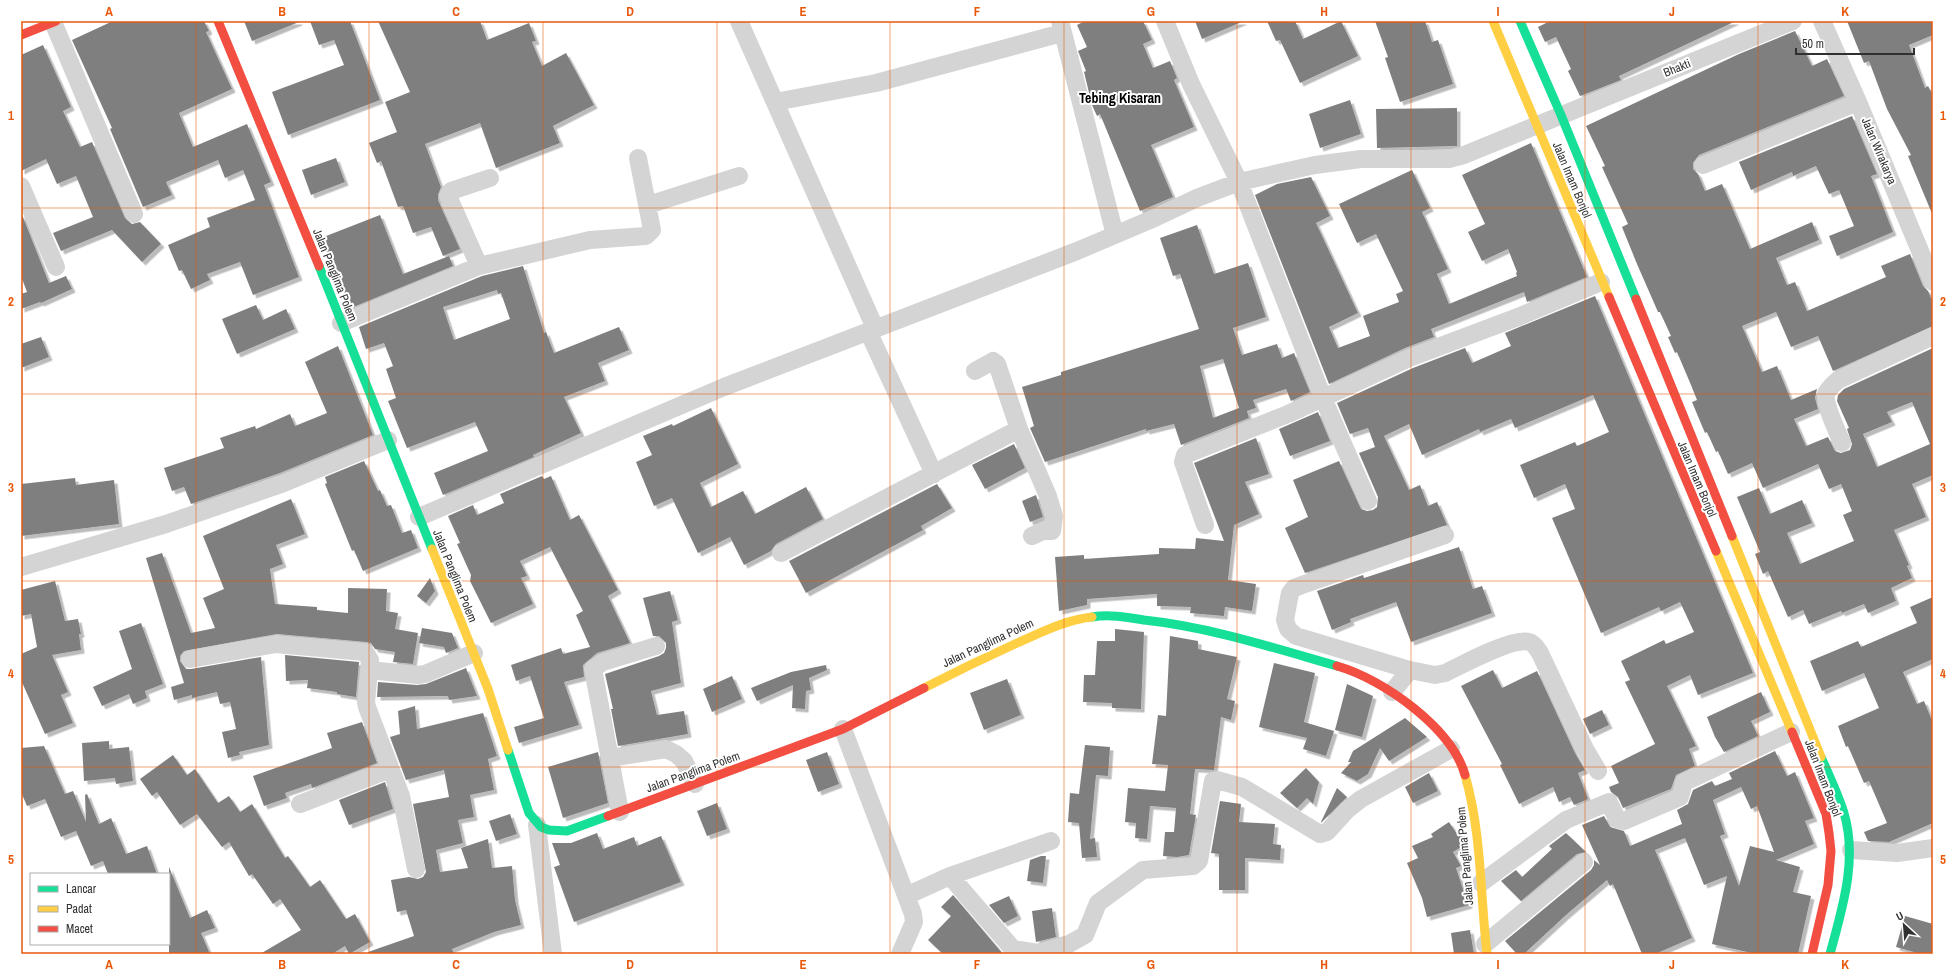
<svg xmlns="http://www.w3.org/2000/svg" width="1954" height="975" font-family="'Archivo Narrow',sans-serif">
  <defs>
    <filter id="shadow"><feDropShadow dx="3.5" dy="3.5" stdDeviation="0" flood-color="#0004"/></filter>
  </defs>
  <rect width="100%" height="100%" fill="#fff"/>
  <path fill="#7f7f7f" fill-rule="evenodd" filter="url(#shadow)" d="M113,21h91l5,10 -3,1 26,57 -53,24 14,34 54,-23 24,58 -7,3 35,92 -46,18 -13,-33 -33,12 3,6 -19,9 -9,-19 -3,1 -11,-26 42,-18 -3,-9 48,-18 -12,-30 -18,8 -7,-18 -52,22 6,13 -29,12 -33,-78 2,-1 -40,-88z
    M244,21h55v1l-47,19z
    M310,21h40l30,79 -92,35 -16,-43 72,-27 -10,-25 -15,5z
    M378,21h102l7,19 42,-17 7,18 -4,1 10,24 24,-13 28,52 -41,21 7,17 -64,25 -16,-45 -55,21 16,43 -3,8v5l22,49 -17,7 -12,-29 -18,6 -10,-27 -5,1 -17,-46 -4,2 -8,-20 28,-11 -12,-30 25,-10z
    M1085,21h58l9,19 -9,4 10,24 17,-7 7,17 -3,2 20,47 -43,18 22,52 -33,14 -40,-97 -3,2 -5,-11 -8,-33 2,-1 -8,-20 9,-4 -10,-22z
    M1195,21h49l-42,18z
    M1267,21h28l8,18 38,-18 17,35 -58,27 -20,-43 -4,1z
    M1375,21h50l7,21 6,-2 15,44 -53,18 -15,-44 3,-1z
    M1550,21h186l-117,55 2,4 -41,16 -12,-25 3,-2 -15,-32 -11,5 -7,-15z
    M1847,21h86v14l-24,10 16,43 3,-2 5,9v121l-25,-60 3,-1 -24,-46 -18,-48 -5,2z
    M1795,31l17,35 15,-7 17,37 -145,59 -6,8v6l5,5 7,17 17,-7 28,65 62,-27 7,18 -43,18 11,27 8,-3 12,29 79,-34 -5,-11 29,-12 13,32 5,5 5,12v23l-100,45 -15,-35 -27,11 -15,-35 -34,14 20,46 15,-6 14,34 26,-11 -2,9 3,11 -24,10 12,27 22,-9 7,14 6,2 9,-3 2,-6 -5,-15 2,-1 -12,-27 1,-6 6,-6 89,-41v127l-21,9 14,33 -32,13 15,35 -2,1 5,12 -21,10 5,13 -28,12 -4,-9 -22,9 -1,-2 -32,13 -6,-14 -15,7 -20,-46 -5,3 -8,-20 5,-2 -23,-55 22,-9 11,26 32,-14 10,23 -25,10 13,31 54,-23 -11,-26 9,-4 -11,-27 -12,5 -11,-25 -55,24 -11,-25 -24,11 -10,-23 -2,1 -9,-20 -2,1 -13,-31 5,-2 -6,-15 -14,-33 -2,1 -7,-16 3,-1 -11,-24h-2l-21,-48 -15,-37 6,-3 -26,-57 3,-1 -19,-40 153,-72zM1912,402l18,42 -53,23 -14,-33 29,-12 -5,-10z
    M43,45l28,62 -8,4 17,36 12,-5 33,76 7,6 8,-2 21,22 -19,18 -30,-32 -51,21 -8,-18 40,-16 -17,-41 -19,8 -11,-25 -25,12v-116z
    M1350,100l11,34 -41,14 -11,-34z
    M1457,108v38l-80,2 -1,-39z
    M1852,116l25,58 -6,2 22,56 -56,24 -8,-20 25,-10 -15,-36 -10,4 -13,-28 -23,10 -1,-4 -41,18 -12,-28z
    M1531,143l56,134 -60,25 -3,-10 -93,37 3,8 -29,11 -76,36 -74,-189 22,-11 34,-7 19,39 -14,7 42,90 -29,14 9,21 32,-12 -7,-20 36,-14 -3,-8 7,-3 -27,-57 -19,9 -18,-39 73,-34 18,38 -8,4 26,57 -11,5 12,30 68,-28 -1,-3 1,-1 -9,-23 -26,12 -14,-29 17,-8 -23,-49z
    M336,158l9,24 -34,13 -9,-25z
    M21,212l28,71 17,-7 6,13 -31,14 -1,-1 -19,7v-15l6,-2 -6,-16z
    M380,215l23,59 46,-18 4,10 -102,42 -30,-70z
    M1197,225l17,49 34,-11 18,54 -33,11 9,27 35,-11 5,14 12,-5 16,39 -19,9 -5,-12 -33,11 3,8 -9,3 2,7 -68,27 -7,-21 -28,7v-2l-101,33 -15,-34 4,-2 -12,-39 39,-12v-3l138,-43 -19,-55 -7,2 -13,-38zM1223,359l16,49 -26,10 -13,-52z
    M523,266l21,67 2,-1 8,21 65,-26 10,23 -31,13 7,18 -41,16 17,36 -48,22 1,2 -91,38 -9,-22 54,-22 -13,-29 -68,26 -19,-47 8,-3 -10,-29 7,-3 -9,-23 -18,6 -7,-22 123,-51zM497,290l1,4 3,-1 9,26 -56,21 -11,-33z
    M1595,296l158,377 -55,22 -8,-20 -23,11 29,60 -7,3 6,17 -19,9 -5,14 -48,19 -5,-11 -7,-5 -2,-5 10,-4 -8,-17 44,-22 -30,-62 5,-2 -9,-19 43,-21 2,4 28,-12 -14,-30 -19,9 -2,-4 -58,26 -49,-115 23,-9 -10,-25 -31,14 -14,-33 55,-23 2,4 32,-14 -16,-37 -78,33 -4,-9 -31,13 -1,-3 -57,26 -13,-31 -25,12 25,54 11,-5 8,21 9,-4 10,23 -142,48 -20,-45 23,-11 -15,-37 46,-19 22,48 6,2 6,-1 4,-3 1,-10 -19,-44 16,-6 -7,-19 -18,6 -13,-31 76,-35 52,-20 7,15 39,-17 -6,-13z
    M256,305l7,15 23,-11 9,20 -58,25 -15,-35z
    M41,337l8,20 -28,11v-24z
    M338,346l35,89 -93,38 -89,31 -7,-17 -12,4 -8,-23 60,-20 -4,-10 35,-12 1,3 34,-15 5,12 32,-13 -22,-51z
    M711,408l27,56 -38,19 11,24 32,-16 12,23 51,-27 17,32 -47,25 -5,7 -27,14 -14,-28 -32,16 -26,-55 -18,8 -18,-44 16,-7 -9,-19 29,-12 1,2z
    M1318,412l12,29 -40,15 -11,-27z
    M1256,438l13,36 -24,8 14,32 -25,11 -6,55 28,4 -4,27 -27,-4 -1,9 -34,-3 1,-6 -34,-1v-12l-70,5v6l-28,6 -4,-54 29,-2v4l75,-5v-6l36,1 1,-11 28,3 -30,-78z
    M1014,444l11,24 -40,21 -13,-24z
    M364,461l14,30 2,-1 7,16 4,-1 11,28 9,-3 7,18 -55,23 -9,-21 -2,1 -27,-67 2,-1 -2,-6z
    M542,476l2,3 7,-3 19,44 9,-5 39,75 -10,6 22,47 -33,10 -14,12 1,12 -20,5 15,43 -60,18 -5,-16 30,-9 -14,-42 -14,5 -5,-16 50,-17 2,6 27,-7 -14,-32 7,-4 -33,-64 -30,14 7,15 -6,2 12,26 -42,19 -21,-42 1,-6 -14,-31 3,-1 -12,-27 25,-11 4,10 27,-12 -4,-9z
    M75,478l1,7 38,-5 5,44 -98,12v-52z
    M937,484l15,24 -31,18 2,4 -117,63 -17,-32z
    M1036,495l7,22 -13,5 -8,-21z
    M291,499l14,35 -29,11 7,19 -13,5 5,35 42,3v3l31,3v-25l39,1 -1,22 12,2 -3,16 23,4 -5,31 -20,-2 2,-10 -20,-3 -4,-6 -5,-1 -89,-8 -93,17 -4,5v5l6,8h5l70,-12 8,88 -30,7 1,3 -12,3 -6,-26 14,-3 -6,-27 -10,2 -3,-12 -25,6v-3l-18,5 -3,-13 13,-4 -38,-125 16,-5 29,80 24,-5 -12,-30 21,-9 -21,-53z
    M1459,547l14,42 9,-3 10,27 -81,29 -15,-40 -46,17 1,3 -19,8 -15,-39 46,-16 1,3z
    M430,578l5,13 -9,12 -9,-7z
    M55,581l10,40 13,-2 3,15h-2l2,16 -29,5 16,37 -7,3 12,28 -28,11 -24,-54v-26l16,-7 -6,-33 -10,2v-26z
    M670,591l8,29 -6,2 9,61 -30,8 6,24 27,-4 4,23 -70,12 -7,-37h2l-8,-35 54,-18 5,-3 2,-5v-5l-7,-7h-6l-10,-38z
    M1933,597v62l-30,13 14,32 7,-3 9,22v100l-44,19 -21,-1 -4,-9 23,-9 -18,-42 -5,2 -16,-37 -2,1 -8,-21 41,-18 -15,-35 -42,18 -12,-30 48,-20 3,6 56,-24 -7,-16z
    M141,623l22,61 -18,7 2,7 -14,6 -4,-10 -27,12 -9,-19 39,-18 -13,-38z
    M422,628l30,5 6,15 -12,5 -2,-6 -25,-4z
    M1115,629l29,3 -3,77 -29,-1v-5l-29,-1 1,-27h11l2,-34h18z
    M1170,636l28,5v8l39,8 -10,42 8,2 -4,19 -10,-3 -7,53 -19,-1 -5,45 6,1 -7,40 -12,2 -14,-1 2,-24h9l2,-24 -26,-2 -3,33 -12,-1 1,-15 -11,-1 3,-34 37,3 3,-26 -16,-1 6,-49 8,1z
    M285,655l74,7 -3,35 -19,-3v-2l-30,-4 1,-8 -22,1z
    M1274,663l41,10 -11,49 30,9 -8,25 -23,-7 4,-11 -48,-11z
    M826,665l1,5 -18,8 2,12 -5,1 -1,18 -13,-1 1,-23 -36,16 -6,-13 40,-16z
    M466,668l11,28 -28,4 -1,-4 -71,1 1,-15 39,3 9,-1z
    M1493,670l9,18 35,-17 38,82 10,17 -7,3 10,26 -14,6 -4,-8 -11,5 -6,-15 -34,17 -19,-39 2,-1 -41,-78z
    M732,676l10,23 -30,13 -9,-23z
    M1007,679l14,36 -37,15 -14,-37z
    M1347,684l26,12 -11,41 -27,-7z
    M1761,692l9,20 -19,9 7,15 -34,16 -9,-15 -8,-20z
    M415,706l2,23 66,-16 14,43 -9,3 6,31 -24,5 4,22 -16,3 5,23 -27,7 4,22 28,-4 -7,-20 27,-9 4,29 20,-2 3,34 6,25 -27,7 -42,17 2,5h-86v-2l46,-16 -8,-26 -9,2 -6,-32 18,-3 9,2 5,-2 3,-5 -13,-68 36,-7 -5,-27 -38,10 -16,-43 10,-3 -2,-23z
    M1602,710l7,15 -19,9 -7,-15z
    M1405,718l22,19 -38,24 -9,-13 -12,26 -11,7 -16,-8 10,-11h-3l5,-11z
    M362,722l15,41 -65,25 -1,-4 -26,9 2,5 -23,8 -11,-30 79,-28 -5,-15z
    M109,741v8l20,-2 4,34 -17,3 -1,-6 -31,3 -2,-38z
    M1085,745l25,2 -2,29 -12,-1 -6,64 5,-1 2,19 -15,1 -3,-35 -11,-1 2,-29 9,1z
    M44,746l21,48 8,-3 13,31 -1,-27 2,-1 12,30 12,-6 15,36 21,-8 10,28h-49l-5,-13 -12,5 -15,-35 -15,6 -16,-38 -18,7 -6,-14v-44z
    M1775,751l12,25 8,-4 19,46 -9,3 9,23 -38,16 24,7 -7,25 18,4 -13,58h-42l-44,-10 15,-68 -23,9 -19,-47 -30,12 37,88 -37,16h-13l-29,-70 -3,2 -3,-6 -41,35 -42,39h-7l-12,-13 86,-71 3,-5v-5l6,5 -18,-40 22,-9 6,11 14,4 6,15 52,-22 -5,-14 11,-6 5,-14 19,-9 3,5 17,-7 -3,-6zM1741,787l10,22 6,-3 17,46 -24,-6 -11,40 -19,-50 5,-2 -12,-34z
    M598,752l10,51 -45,15 -15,-51z
    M827,752l12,32 -21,8 -12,-32z
    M173,755l14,20 8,-6 23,34 11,-7 11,16 12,-8 33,54 3,-2 22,31 10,-7 26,39 9,-5 15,28 -21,12 -4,-8 -13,8h-72l41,-24 -21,-31 -7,5 -21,-30 -3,2 -20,-34 -7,5 -25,-33 -17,11 -23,-33 -5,4 -12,-17z
    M1306,768l13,14 -6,22 -6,-6 -10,10 -17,-15z
    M1429,773l9,18 -25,12 -8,-16z
    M385,782l8,27 -44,16 -10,-25z
    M1337,788l10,9 -26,26v-1z
    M1220,801l21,3 -2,18 36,2 -2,20 8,1 -1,15 -35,-2v32h-26v-36l-8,-1z
    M717,803l10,26 -20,7 -10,-25z
    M510,814l7,20 -21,7 -7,-20z
    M1449,822l8,12 7,-5 2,15 -13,8 8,14 -5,2 8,24 4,-1 1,14 -42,12 -5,-19 -15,-35 11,-5 -6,-12 21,-9 -2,-3z
    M597,833l6,16 31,-12 3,9 24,-10 20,46 -107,40 -20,-55 6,-2 -8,-22h19z
    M1566,833l20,19 -9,2 -56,47 -20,-20 15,-11 6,7 30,-28 -3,-3z
    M1041,856h5l-3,27 -16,-2 3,-21z
    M169,867l21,51 17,-8 8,18 -14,5 9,21h-41z
    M953,895l50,59h-60l-15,-14 23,-24 -10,-9z
    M1009,896l9,20 -14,7 -15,-18z
    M1052,908l4,29 -20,5 -4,-31z
    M1905,916l28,8v30h-12l-25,-7z
    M1470,930l4,24h-20l-3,-21z"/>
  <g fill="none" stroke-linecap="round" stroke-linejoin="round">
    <path stroke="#d4d4d4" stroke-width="18" d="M739,21l136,307
      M1060,21l55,214
      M1165,21l26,63 48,98 84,216 45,103
      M1822,21l36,81 75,180
      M53,22l81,192
      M775,102l101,-19 186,-50
      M1703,165l155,-63
      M21,186l35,81
      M648,205l91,-29
      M479,266l-31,-70 3,-5 39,-13
      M341,323l138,-57 111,-26 56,-4 6,-6 -14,-72
      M868,331l66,143
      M975,371l18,-10 4,3 22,65 29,67 6,20 -2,15h-9l-11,5
      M1842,443c-4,-10 -18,-39 -16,-49 2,-6 8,-10 12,-14l95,-44
      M419,517l305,-130 353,-136 73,-31 47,-22 42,-16 76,-17 46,-6h88l15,-4 329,-134
      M1205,525l-22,-63 2,-7 103,-41 121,-56 109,-41 83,-35
      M781,553l238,-124
      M21,567l145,-43 118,-41 104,-43
      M190,659l86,-15 89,8 5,8 -4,42 1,5 34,89 15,73
      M369,670l49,5 7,-1 49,-21
      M1410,670l25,5 10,-2c17,-8 68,-36 84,-31 5,1 8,7 11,11l45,96 13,22
      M1392,692l18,-22 -114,-34 -8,-7 -3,-9 5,-27 4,-5 8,-3 143,-50
      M843,729l70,185 1,8 -14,32
      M610,758l56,-9 10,5 8,7 11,23
      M300,804l90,-35
      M620,812l-27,-143 10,-7 53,-16
      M537,825l16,129
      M1851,850l46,3 36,-5
      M950,876l63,73 25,4 31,-9 16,-9 13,-32 45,-33 50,-4 6,-5 14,-80 4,-1 25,7 78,47 7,-2 20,-22 14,-11 90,-50
      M1481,883l85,-63 43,-18 8,17 7,2 56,-24 4,-15 7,-3 100,-47
      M906,896l44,-20 101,-35
      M1485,944l99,-82"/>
    <path stroke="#16e098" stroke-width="9" d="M1520,21l41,94 75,184
      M319,266l113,283
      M1092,617c17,-3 34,0 52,3 66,7 130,28 193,46
      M508,750l21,63 12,14 8,3 18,1 41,-15
      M1821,757c8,18 17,37 23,56 14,47 -2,96 -14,141"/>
    <path stroke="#ffcf43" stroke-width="9" d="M1493,21l116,276
      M1732,536l89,221
      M432,549l56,140 20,61
      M1716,551l76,181
      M924,688c31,-16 62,-31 93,-45 25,-11 48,-23 75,-26
      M1465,775c17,59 15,119 22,179"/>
    <path stroke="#f24e42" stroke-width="9" d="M218,21l101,245
      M21,35l35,-14
      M1609,297l107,254
      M1636,299l96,237
      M1337,666c46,13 115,62 128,109
      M1792,732l34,82 3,19 2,18 -3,34 -16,69
      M608,816l235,-87 81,-41"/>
  </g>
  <path fill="none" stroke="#e8590c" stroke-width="1" stroke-opacity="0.55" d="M196,21v933M369,21v933M543,21v933M717,21v933M890,21v933M1064,21v933M1237,21v933M1411,21v933M1585,21v933M1758,21v933M21,208h1912M21,394h1912M21,581h1912M21,767h1912"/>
  <g text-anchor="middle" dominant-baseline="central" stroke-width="4" stroke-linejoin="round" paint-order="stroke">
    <g font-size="12" fill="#303030" stroke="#fff">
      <text transform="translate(1677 68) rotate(-22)">Bhakti</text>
      <text transform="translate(1879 151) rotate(67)">Jalan Wirakarya</text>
      <text transform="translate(1572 180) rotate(67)">Jalan Imam Bonjol</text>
      <text transform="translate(335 275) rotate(68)">Jalan Panglima Polem</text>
      <text transform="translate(1697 479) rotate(67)">Jalan Imam Bonjol</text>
      <text transform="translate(455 576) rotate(68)">Jalan Panglima Polem</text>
      <text transform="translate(988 643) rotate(-25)">Jalan Panglima Polem</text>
      <text transform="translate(693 772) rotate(-20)">Jalan Panglima Polem</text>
      <text transform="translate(1823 778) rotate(69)">Jalan Imam Bonjol</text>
      <text transform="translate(1465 856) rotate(-95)">Jalan Panglima Polem</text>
    </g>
    <g font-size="14" font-weight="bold" fill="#000" stroke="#fff">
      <text x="1120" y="98">Tebing Kisaran</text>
    </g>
  </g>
  <rect width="1954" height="975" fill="none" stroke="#ffffff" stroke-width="44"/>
  <rect x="30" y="873" width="140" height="72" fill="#ffffff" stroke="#acacac"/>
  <rect x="38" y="886" width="20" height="6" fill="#16e098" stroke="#acacac"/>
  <text x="66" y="893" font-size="12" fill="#303030">Lancar</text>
  <rect x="38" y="906" width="20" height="6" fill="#ffcf43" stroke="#acacac"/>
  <text x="66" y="913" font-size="12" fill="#303030">Padat</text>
  <rect x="38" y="926" width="20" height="6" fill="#f24e42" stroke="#acacac"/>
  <text x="66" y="933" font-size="12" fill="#303030">Macet</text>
  <g transform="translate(1904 925) rotate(334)" stroke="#ffffff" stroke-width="3" paint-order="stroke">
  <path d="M0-3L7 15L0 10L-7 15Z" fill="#303030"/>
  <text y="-6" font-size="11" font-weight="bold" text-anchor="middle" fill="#303030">U</text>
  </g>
  <path d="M1796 48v6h118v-6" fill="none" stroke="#303030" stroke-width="2"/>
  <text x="1802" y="48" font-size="12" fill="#303030" stroke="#ffffff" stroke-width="3" paint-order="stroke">50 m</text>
  <rect x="22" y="22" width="1910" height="931" fill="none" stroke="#e8590c" stroke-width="1.5"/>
  <g font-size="13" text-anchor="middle" font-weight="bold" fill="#e8590c">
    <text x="109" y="16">A</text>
    <text x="282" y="16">B</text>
    <text x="456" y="16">C</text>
    <text x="630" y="16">D</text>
    <text x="803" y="16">E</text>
    <text x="977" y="16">F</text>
    <text x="1151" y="16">G</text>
    <text x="1324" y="16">H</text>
    <text x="1498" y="16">I</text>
    <text x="1672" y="16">J</text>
    <text x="1845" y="16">K</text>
    <text x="11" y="120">1</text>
    <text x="1943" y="120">1</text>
    <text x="11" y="306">2</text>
    <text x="1943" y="306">2</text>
    <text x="11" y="492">3</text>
    <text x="1943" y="492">3</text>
    <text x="11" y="678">4</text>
    <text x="1943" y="678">4</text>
    <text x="11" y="864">5</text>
    <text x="1943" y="864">5</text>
    <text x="109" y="969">A</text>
    <text x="282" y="969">B</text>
    <text x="456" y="969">C</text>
    <text x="630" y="969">D</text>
    <text x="803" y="969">E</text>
    <text x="977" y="969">F</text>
    <text x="1151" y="969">G</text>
    <text x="1324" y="969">H</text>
    <text x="1498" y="969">I</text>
    <text x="1672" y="969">J</text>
    <text x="1845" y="969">K</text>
  </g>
</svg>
